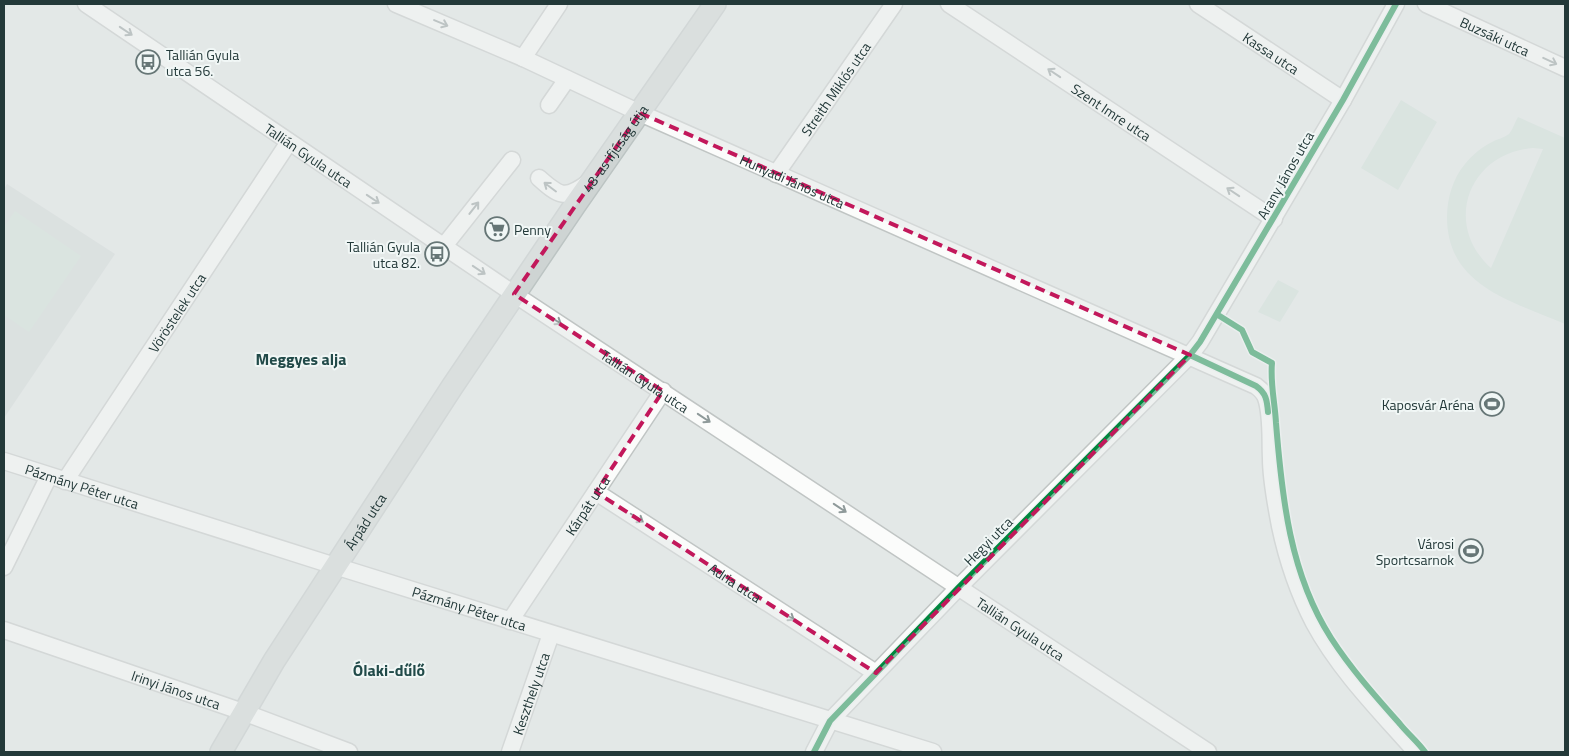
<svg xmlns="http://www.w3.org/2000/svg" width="1569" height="756" font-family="'Titillium Web',sans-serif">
  <rect width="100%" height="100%" fill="#e3e8e7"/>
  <path fill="#d1d9d8" d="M7,184l108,70 -111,164v-229z"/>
  <path fill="#cee0d8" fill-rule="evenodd" d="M1401,100l36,22 -39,68 -37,-22z
    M1518,117l47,21v186c-52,-23 -118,-37 -118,-107 0,-19 6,-39 18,-53 7,-9 17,-17 27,-22 5,-3 12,-4 17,-8 4,-5 6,-12 9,-17zM1533,148l10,1 -52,119c-49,-44 -22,-115 42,-120z
    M15,211l66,45 -52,76 -25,-17v-88z
    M1278,280l21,11 -19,31 -22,-10z"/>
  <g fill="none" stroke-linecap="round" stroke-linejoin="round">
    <g stroke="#c0c5c4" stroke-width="19">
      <g id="minor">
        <path id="s1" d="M86,4l428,290 694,458"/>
        <path id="s2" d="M396,4l127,54 117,55 616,273c5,4 8,6 10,12 6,17 4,42 5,60 0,23 5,46 9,68 7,33 19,68 34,97 26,48 66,88 102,129"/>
        <path id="s3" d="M949,4l325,215"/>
        <path id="s4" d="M1198,4l145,96"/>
        <path id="s5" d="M1426,4l139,64"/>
        <path d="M523,58l36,-54"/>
        <path d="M549,105l18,-26"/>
        <path id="s6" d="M776,174l118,-170"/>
        <path d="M539,178c20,18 26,22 49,5"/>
        <path d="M444,246l68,-86"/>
        <path id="s7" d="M4,461l331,105 598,186"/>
        <path id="s8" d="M65,481l224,-339"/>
        <path id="s9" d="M596,492l280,181"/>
        <path d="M4,567l45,-91"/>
        <path id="s10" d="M510,621l153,-230"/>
        <path id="s11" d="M4,630l239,82 106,40"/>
        <path id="s12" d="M510,752l41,-118"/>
        <path d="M814,752l16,-31 129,-134 231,-232 10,-13 143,-242 53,-96"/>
      </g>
    </g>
    <g stroke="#bcc4c3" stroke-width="24">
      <g id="major">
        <path id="s13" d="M221,752l53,-91 178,-274 123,-182 140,-201"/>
      </g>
    </g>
    <use href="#minor" stroke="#fbfcfb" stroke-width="16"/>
    <use href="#major" stroke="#ced4d3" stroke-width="21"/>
    <g stroke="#f1f7f6" stroke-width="9">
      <path id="cycleway" d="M1218,315l24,15 10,22 20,11c-2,20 3,40 4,60 6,75 14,151 55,215 20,31 45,59 69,86 8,10 18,18 25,28
        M1190,355l66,31c10,7 11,14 12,26
        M814,752l16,-31 129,-134 231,-232 10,-13 143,-242 53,-96"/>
    </g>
    <use href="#cycleway" stroke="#00873e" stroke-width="6"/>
  </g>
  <defs><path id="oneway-shaft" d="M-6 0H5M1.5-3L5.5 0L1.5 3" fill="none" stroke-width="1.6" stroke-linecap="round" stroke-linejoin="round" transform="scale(1.25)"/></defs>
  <g stroke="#8f9a9a">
    <use href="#oneway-shaft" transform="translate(441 23) rotate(23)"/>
    <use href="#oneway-shaft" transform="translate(126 31) rotate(34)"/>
    <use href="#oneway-shaft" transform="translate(1550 61) rotate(25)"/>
    <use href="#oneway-shaft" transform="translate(1054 73) rotate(-146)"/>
    <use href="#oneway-shaft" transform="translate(550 187) rotate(-143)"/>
    <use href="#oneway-shaft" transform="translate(1233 192) rotate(-146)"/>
    <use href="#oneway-shaft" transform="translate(373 199) rotate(34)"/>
    <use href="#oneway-shaft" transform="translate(474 208) rotate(-52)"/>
    <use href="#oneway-shaft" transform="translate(479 270) rotate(34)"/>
    <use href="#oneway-shaft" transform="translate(555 320) rotate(33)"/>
    <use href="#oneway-shaft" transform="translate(704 418) rotate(34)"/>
    <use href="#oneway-shaft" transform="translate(840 508) rotate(34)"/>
    <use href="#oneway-shaft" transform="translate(637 518) rotate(33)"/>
    <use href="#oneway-shaft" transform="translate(788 616) rotate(33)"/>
  </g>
  <path d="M0 0H1569V756H0ZM640,113l550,242 -314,318 -280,-181 67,-101 -149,-97z" fill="#e3e8e7" fill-opacity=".55" fill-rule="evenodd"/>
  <path fill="none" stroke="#c2185b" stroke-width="4" stroke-dasharray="10 6" stroke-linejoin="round" d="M640,113l550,242 -314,318 -280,-181 67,-101 -149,-97z"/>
  <defs>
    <g id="bus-ring" transform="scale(1.25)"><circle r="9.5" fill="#f1f7f6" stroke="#667676" stroke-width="1.5"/><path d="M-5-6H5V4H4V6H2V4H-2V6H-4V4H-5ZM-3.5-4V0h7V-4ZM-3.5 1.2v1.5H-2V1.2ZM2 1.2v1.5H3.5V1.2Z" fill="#667676"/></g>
    <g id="supermarket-ring" transform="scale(1.25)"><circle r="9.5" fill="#f1f7f6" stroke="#667676" stroke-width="1.5"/><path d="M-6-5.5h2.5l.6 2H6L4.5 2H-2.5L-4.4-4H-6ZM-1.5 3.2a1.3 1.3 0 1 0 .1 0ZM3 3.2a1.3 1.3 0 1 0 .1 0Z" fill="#667676"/></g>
    <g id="stadium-ring" transform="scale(1.25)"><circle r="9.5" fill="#f1f7f6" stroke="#667676" stroke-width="1.5"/><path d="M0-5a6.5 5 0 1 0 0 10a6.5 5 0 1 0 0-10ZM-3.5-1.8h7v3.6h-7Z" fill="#667676"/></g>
  </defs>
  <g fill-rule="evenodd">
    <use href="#bus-ring" x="148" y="62"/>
    <use href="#supermarket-ring" x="497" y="229"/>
    <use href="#bus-ring" x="437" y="254"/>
    <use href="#stadium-ring" x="1492" y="404"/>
    <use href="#stadium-ring" x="1471" y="551"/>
  </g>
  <g text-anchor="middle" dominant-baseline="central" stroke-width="4" stroke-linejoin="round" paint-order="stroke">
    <g font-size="14" fill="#233939" stroke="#f1f7f6">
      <text stroke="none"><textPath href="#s5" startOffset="76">Buzsáki utca</textPath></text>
      <text stroke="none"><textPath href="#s4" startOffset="88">Kassa utca</textPath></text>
      <text stroke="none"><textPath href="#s6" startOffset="104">Streith Miklós utca</textPath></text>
      <text stroke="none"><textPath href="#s3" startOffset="195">Szent Imre utca</textPath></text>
      <text stroke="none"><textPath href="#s13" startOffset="721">48-as ifjúság útja</textPath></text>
      <text stroke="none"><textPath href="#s1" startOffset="269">Tallián Gyula utca</textPath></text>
      <text transform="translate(1285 175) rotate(-60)">Arany János utca</text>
      <text stroke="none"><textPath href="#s2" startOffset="434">Hunyadi János utca</textPath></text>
      <text stroke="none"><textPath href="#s8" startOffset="202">Vöröstelek utca</textPath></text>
      <text stroke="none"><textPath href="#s1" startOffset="674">Tallián Gyula utca</textPath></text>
      <text stroke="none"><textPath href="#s7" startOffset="82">Pázmány Péter utca</textPath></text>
      <text stroke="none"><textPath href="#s10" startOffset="139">Kárpát utca</textPath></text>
      <text stroke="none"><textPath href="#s13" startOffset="272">Árpád utca</textPath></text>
      <text transform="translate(988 541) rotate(-45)">Hegyi utca</text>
      <text stroke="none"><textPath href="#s9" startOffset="166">Adria utca</textPath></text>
      <text stroke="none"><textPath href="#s7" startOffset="488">Pázmány Péter utca</textPath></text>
      <text stroke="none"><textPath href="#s1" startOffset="1124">Tallián Gyula utca</textPath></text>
      <text stroke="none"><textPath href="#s11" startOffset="182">Irinyi János utca</textPath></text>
      <text stroke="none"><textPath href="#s12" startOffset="62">Keszthely utca</textPath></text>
    </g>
    <g font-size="14" fill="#233939" stroke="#f1f7f6" text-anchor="end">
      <text x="166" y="54" text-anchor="start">Tallián Gyula<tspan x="166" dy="16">utca 56.</tspan></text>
      <text x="514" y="229" text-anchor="start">Penny</text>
      <text x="420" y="246">Tallián Gyula<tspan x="420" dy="16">utca 82.</tspan></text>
      <text x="1474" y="404">Kaposvár Aréna</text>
      <text x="1454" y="543">Városi<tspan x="1454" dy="16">Sportcsarnok</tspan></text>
    </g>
    <g font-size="16" font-weight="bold" fill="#214a49" stroke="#f1f7f6">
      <text x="301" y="359">Meggyes alja</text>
      <text x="389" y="670">Ólaki-dűlő</text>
    </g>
  </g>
  <rect width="1569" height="756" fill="none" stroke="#233939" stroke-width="10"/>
</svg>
